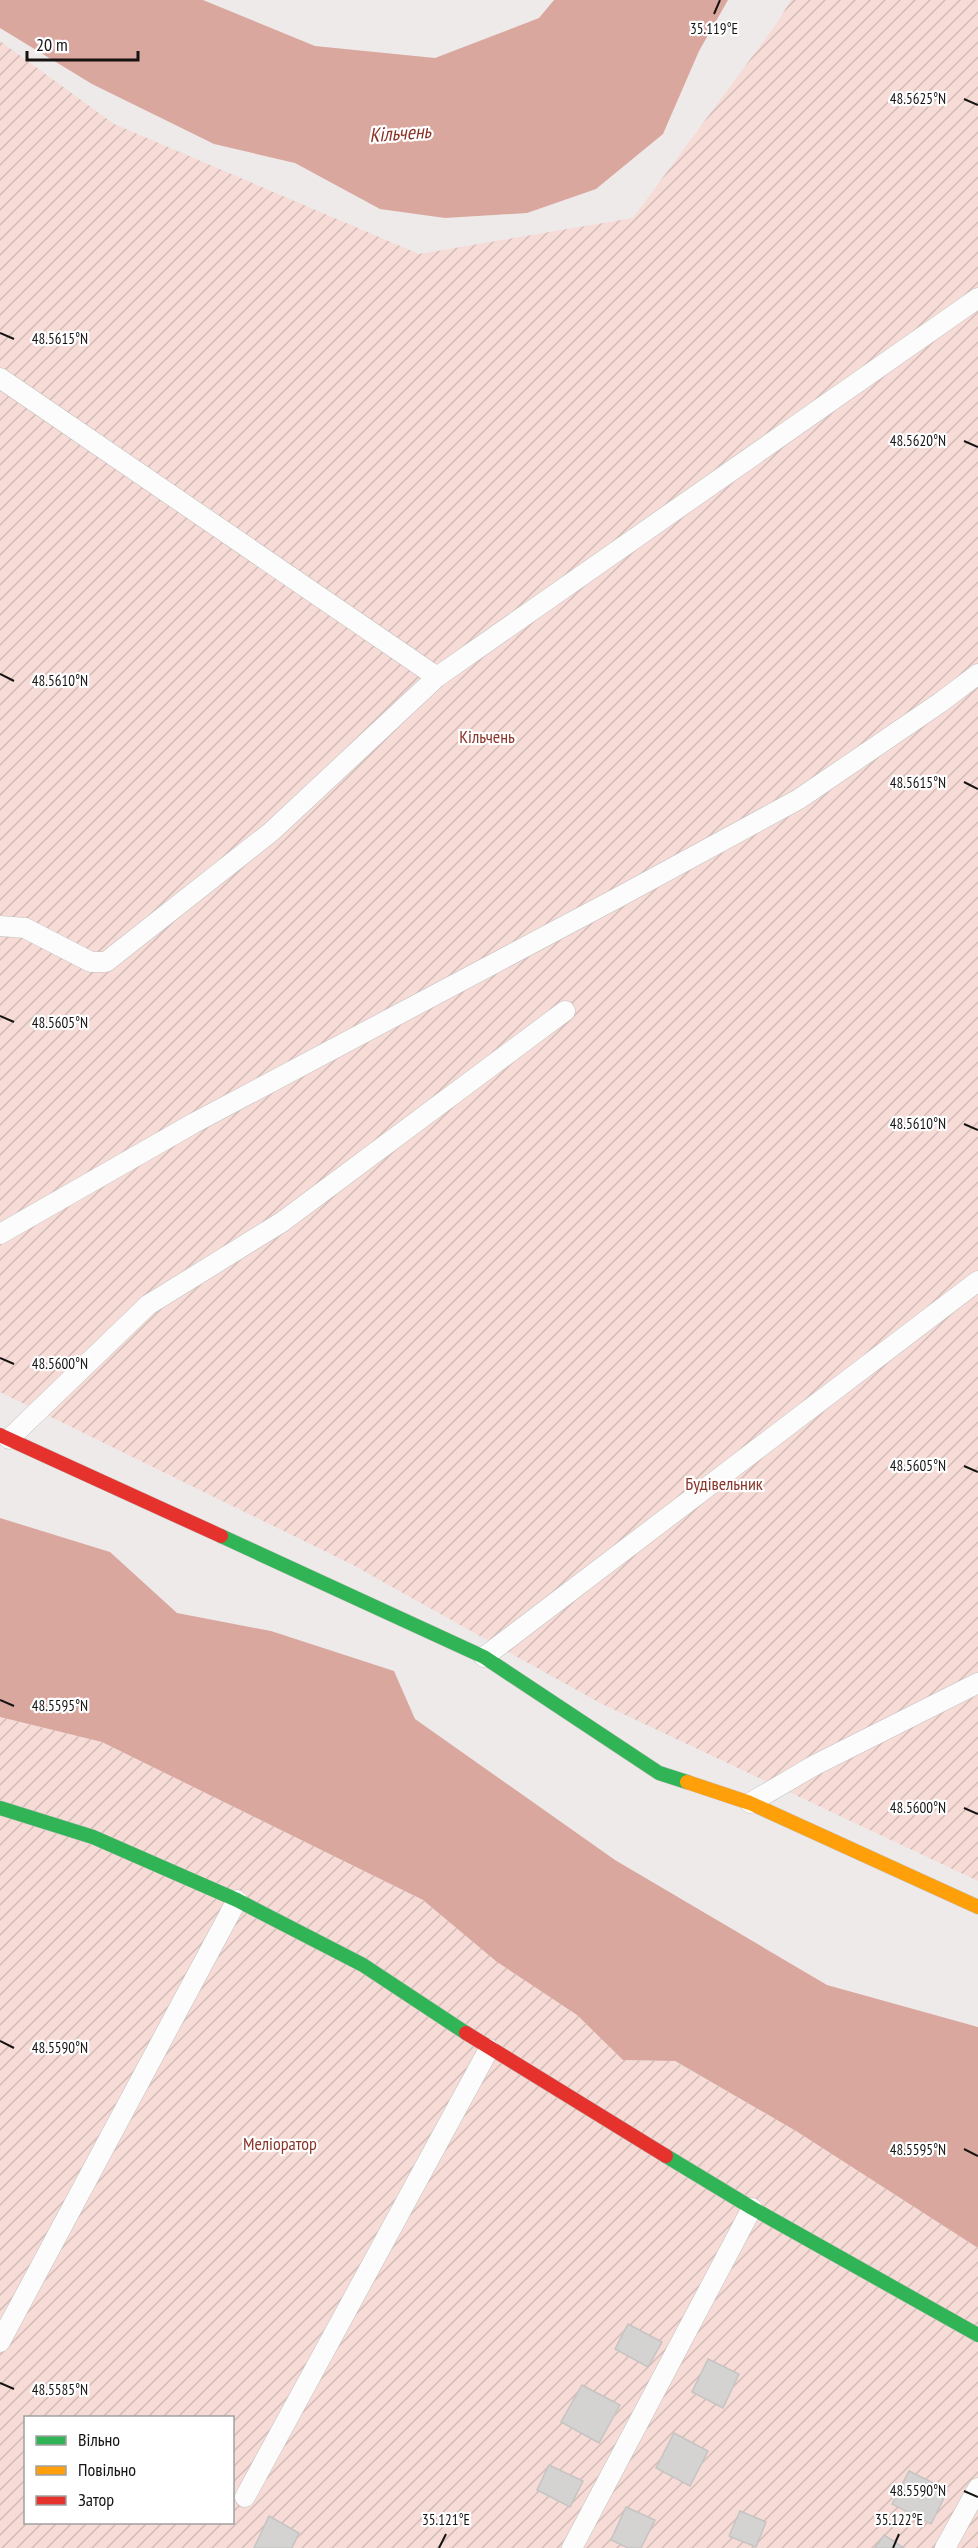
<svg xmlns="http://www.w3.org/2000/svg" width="978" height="2548" font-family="'PT Sans Narrow',sans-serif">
  <defs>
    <pattern id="garden-furrows" width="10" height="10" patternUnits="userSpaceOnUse" patternTransform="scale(1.5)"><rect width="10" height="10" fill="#f6dbd6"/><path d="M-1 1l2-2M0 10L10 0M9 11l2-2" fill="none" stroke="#d2bbb7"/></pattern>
  </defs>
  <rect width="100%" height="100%" fill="#eeeaea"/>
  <path fill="url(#garden-furrows)" fill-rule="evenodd" d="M791,0h187v1881l-378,-178 -249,-139 -351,-172v-1351l114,83 305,130 214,-36 144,-195z
    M0,1717l102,25 321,158 74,62 80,53 46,45 51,1 122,70 182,117v300h-978zM26,2418h206v104h-206z"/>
  <path fill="#daa79e" d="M0,0h203l112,46 120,12 104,-40 15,-18h174l-29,51 -36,83 -67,55 -69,24 -82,5 -65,-9 -85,-46 -81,-19 -122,-60 -92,-56z
    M0,1518l110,34 67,61 94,18 123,40 21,48 200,141 212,125 151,42v221l-182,-117 -121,-70 -52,-1 -46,-45 -80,-53 -74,-62 -321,-158 -102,-25z"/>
  <path fill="#d5d2d2" stroke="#c6c4c3" stroke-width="1.5" d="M628,2324l34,18 -14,25 -33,-18z
    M708,2359l31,15 -16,34 -31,-16z
    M582,2385l38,20 -21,38 -38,-21z
    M674,2433l34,18 -18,35 -34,-18z
    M549,2465l34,16 -13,26 -33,-17z
    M909,2471l39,19 -17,34 -39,-20z
    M626,2507l29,13 -14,28h-13l-17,-8z
    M740,2511l26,11 -10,25 -27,-11z
    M269,2516l30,17 -7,15h-38z
    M884,2535l20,13h-29z"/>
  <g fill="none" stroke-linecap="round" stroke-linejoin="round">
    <g stroke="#c3c0bf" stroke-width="21">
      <path id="lane" d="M0,378l437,299
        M0,926l25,2 66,34h15l165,-130 166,-155 541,-379
        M0,1234l194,-111 425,-226 180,-98 142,-97 37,-28
        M9,1439l139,-134 134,-83 283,-211
        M484,1657l494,-376
        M750,1803l65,-38 163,-82
        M0,2342l237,-442
        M245,2497l244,-448
        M572,2548l180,-340
        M945,2548l33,-60"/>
    </g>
    <g stroke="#c3c0bf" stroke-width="15">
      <path id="fast" d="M221,1536l263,121 175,116 28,9
        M0,1808l93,29 144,63 126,65 103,68
        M666,2156l86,52 226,127"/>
    </g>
    <g stroke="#c3c0bf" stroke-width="15">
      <path id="slow" d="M687,1782l63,21 228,104"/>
    </g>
    <g stroke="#c3c0bf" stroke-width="15">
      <path id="jam" d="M0,1435l221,101
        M466,2033l200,123"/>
    </g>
    <use href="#lane" stroke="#fcfcfc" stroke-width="20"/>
    <use href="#fast" stroke="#30b455" stroke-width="14"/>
    <use href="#slow" stroke="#ff9f0a" stroke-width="14"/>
    <use href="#jam" stroke="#e5322d" stroke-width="14"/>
  </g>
  <path fill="none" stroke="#161313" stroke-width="2" d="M714,14l6,-14M964,99l14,6M0,333l14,6M964,441l14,6M0,674l14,7M964,782l14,7M0,1016l14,6M964,1124l14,6M0,1358l14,6M964,1466l14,6M0,1700l14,6M964,1808l14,6M0,2041l14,7M964,2149l14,7M0,2383l14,6M964,2491l14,6M439,2548l7,-14M893,2548l6,-14"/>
  <g text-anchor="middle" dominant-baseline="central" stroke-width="4.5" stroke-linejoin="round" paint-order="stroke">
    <g font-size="18" fill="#8a352a" stroke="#fff">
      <text x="487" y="736">Кільчень</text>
      <text x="724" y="1483">Будівельник</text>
      <text x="280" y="2143">Меліоратор</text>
    </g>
    <g font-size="20" font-style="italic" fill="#893329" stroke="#fff">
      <text transform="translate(400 133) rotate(-4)">Кільчень</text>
    </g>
  </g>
  <g font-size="15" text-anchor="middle" fill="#161313" stroke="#fff" stroke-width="4.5" stroke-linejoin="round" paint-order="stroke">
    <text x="714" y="34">35.119°E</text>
    <text x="918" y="104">48.5625°N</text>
    <text x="60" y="344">48.5615°N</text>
    <text x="918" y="446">48.5620°N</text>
    <text x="60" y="686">48.5610°N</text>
    <text x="918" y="788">48.5615°N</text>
    <text x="60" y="1028">48.5605°N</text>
    <text x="918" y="1129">48.5610°N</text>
    <text x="60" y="1369">48.5600°N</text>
    <text x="918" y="1471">48.5605°N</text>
    <text x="60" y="1711">48.5595°N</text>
    <text x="918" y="1813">48.5600°N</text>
    <text x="60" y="2053">48.5590°N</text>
    <text x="918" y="2155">48.5595°N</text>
    <text x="60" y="2395">48.5585°N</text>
    <text x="918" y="2496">48.5590°N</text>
    <text x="446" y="2525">35.121°E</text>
    <text x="899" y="2525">35.122°E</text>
  </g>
  <rect x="24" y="2416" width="210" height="108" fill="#ffffff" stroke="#a2a1a1" stroke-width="1.5"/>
  <rect x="36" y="2436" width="30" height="9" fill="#30b455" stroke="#a2a1a1" stroke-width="1.5"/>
  <text x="78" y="2446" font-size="18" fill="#161313">Вільно</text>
  <rect x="36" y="2466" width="30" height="9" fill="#ff9f0a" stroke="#a2a1a1" stroke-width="1.5"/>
  <text x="78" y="2476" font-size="18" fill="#161313">Повільно</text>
  <rect x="36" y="2496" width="30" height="9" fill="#e5322d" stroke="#a2a1a1" stroke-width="1.5"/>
  <text x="78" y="2506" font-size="18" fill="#161313">Затор</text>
  <path d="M27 51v9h111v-9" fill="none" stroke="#161313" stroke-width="3"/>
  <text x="36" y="51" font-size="18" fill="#161313" stroke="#ffffff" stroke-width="4.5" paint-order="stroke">20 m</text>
</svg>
